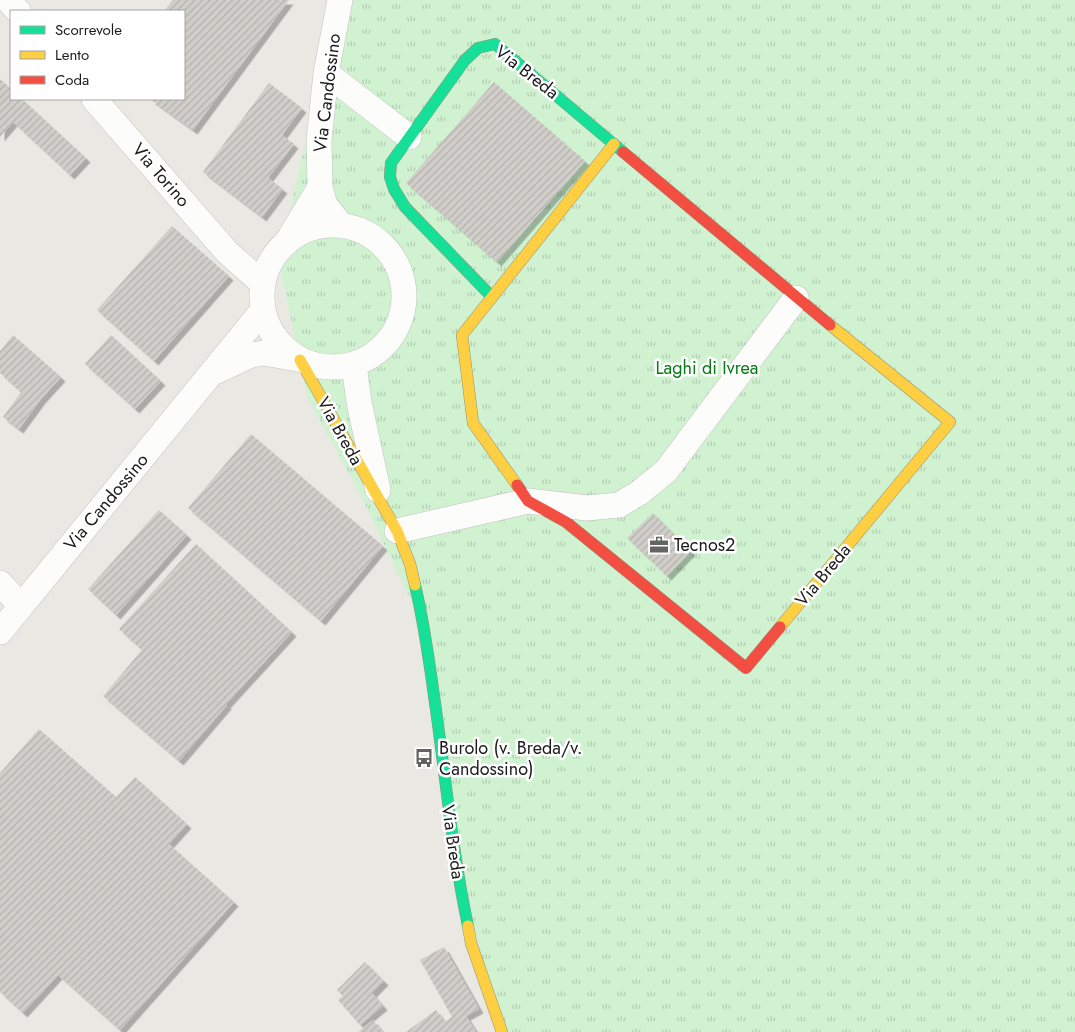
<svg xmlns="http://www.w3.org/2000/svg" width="1075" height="1032" font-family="Jost,sans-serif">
  <defs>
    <pattern id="park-tufts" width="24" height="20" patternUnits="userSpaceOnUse" patternTransform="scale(1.25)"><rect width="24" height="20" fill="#d0f2d1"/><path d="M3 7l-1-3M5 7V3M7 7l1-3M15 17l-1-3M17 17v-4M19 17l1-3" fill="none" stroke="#b2cfb3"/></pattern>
    <pattern id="building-hatch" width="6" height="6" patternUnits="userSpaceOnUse" patternTransform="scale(1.25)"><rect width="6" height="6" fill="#d1ceca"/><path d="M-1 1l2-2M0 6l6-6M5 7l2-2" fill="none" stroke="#b3b0ad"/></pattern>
    <filter id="shadow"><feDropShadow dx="4.5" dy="4.5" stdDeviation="0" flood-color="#0004"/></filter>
  </defs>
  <rect width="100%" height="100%" fill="#eae8e3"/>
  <path fill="url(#park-tufts)" d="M337,0h738v1032h-580l-83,-430 -56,-116 -48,-87 -29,-137z"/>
  <path fill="url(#building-hatch)" filter="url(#shadow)" d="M173,0h116l-96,130 -43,-31h34v-88h-20z
    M0,79l11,10v10h11l64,59 -16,17 -57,-53 -13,15z
    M494,82l91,79 -88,101 -91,-79z
    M269,83l33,25 -20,27 12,9 -26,34 15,11 -21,28 -59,-45z
    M172,226l57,50 -75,85 -57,-51z
    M13,335l48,42 -20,22 -22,30 -16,-12 18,-25 -21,-19v-22z
    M111,335l50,46 -26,28 -50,-45z
    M251,434l132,112 -62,75 -133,-113z
    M159,510l28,25 -71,80 -28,-26z
    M653,513l38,38 -24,25 -40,-38z
    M196,544l96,88 -66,72 1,1 -48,56 -76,-65 39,-46 -23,-21z
    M39,729l77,68 19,-20 52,47 -18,20 65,58 -114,128 -62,-55 -35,38 -23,-21v-219z
    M444,947l35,62 -13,7 10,16h-70l30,-22 9,12 7,-5 -32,-57z
    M365,962l19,19 -12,12 11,13 -23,19 -22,-25 5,-4 -6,-6z
    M373,1020l10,12h-25z"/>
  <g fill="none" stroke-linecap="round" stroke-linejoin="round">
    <g stroke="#c2c2bf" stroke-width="26">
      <path id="street" d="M8,0l10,11
        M340,0l-14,73 -7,68 1,46 5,18 17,21
        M326,73l83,64
        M94,99l133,153 36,32
        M262 296a71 71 0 1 1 142 0a71 71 0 1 1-142 0Z
        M287,242l33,-55
        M354,365l5,37 19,88
        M217,371l34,-16 13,-2 34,6
        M397,531l131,-30 59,7 32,-3 20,-12 27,-22 130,-173
        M0,583l20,22
        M0,632l263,-322"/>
    </g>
    <g stroke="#91937c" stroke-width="12">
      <path id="fast" d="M492,297l-87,-90 -11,-18 -4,-12 1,-14 74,-103 13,-12 17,-4 128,108
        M415,585c10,41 15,83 21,125 10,72 17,145 32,216"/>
    </g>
    <g stroke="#91937c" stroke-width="12">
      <path id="slow" d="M300,360l97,171 13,33 5,21
        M517,485l-44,-62 -11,-88 152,-191
        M780,627l170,-205 -120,-97
        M468,926l3,17 31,89"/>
    </g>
    <g stroke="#91937c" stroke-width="12">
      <path id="jam" d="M623,152l207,173
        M517,485l11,16 38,21 180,146 34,-41"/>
    </g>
    <use href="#street" stroke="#fcfcfb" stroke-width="25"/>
    <use href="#fast" stroke="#16e098" stroke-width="11"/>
    <use href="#slow" stroke="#ffcf43" stroke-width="11"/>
    <use href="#jam" stroke="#f24e42" stroke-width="11"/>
  </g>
  <defs>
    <g id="office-bare" transform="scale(1.5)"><path d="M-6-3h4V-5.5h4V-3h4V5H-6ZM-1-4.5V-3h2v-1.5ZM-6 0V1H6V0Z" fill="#636361" stroke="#fff" stroke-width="2.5" paint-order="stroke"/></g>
    <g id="bus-bare" transform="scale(1.5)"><path d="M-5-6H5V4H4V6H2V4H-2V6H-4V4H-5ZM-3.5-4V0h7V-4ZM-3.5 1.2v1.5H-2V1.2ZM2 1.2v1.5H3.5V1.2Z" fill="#636361" stroke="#fff" stroke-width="2.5" paint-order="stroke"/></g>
  </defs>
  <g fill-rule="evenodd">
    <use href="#office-bare" x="659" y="545"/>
    <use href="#bus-bare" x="424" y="758"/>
  </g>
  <g text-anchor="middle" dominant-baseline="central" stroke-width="5" stroke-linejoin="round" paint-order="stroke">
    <g font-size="18" fill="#1b1b1b" stroke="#fff">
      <text transform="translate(527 72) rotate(38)">Via Breda</text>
      <text transform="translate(327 93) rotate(-83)">Via Candossino</text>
      <text transform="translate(161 175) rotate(49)">Via Torino</text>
      <text transform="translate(340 431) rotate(61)">Via Breda</text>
      <text transform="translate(106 502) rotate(-50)">Via Candossino</text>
      <text transform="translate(823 575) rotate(-50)">Via Breda</text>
      <text transform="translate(453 842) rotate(82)">Via Breda</text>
    </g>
    <g font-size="18" fill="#097917" stroke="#fff">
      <text x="707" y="368">Laghi di Ivrea</text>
    </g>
    <g font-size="18" fill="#1b1b1b" stroke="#fff" text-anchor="start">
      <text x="674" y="545">Tecnos2</text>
      <text x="439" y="748">Burolo (v. Breda/v.<tspan x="439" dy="21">Candossino)</tspan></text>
    </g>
  </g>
  <rect x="10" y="10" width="175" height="90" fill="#ffffff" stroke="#a4a4a4"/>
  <rect x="20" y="26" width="25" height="8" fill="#16e098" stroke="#a4a4a4"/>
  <text x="55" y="35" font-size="15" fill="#1b1b1b">Scorrevole</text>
  <rect x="20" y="51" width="25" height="8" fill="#ffcf43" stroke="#a4a4a4"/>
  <text x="55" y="60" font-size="15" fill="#1b1b1b">Lento</text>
  <rect x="20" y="76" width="25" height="8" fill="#f24e42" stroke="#a4a4a4"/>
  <text x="55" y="85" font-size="15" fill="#1b1b1b">Coda</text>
</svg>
